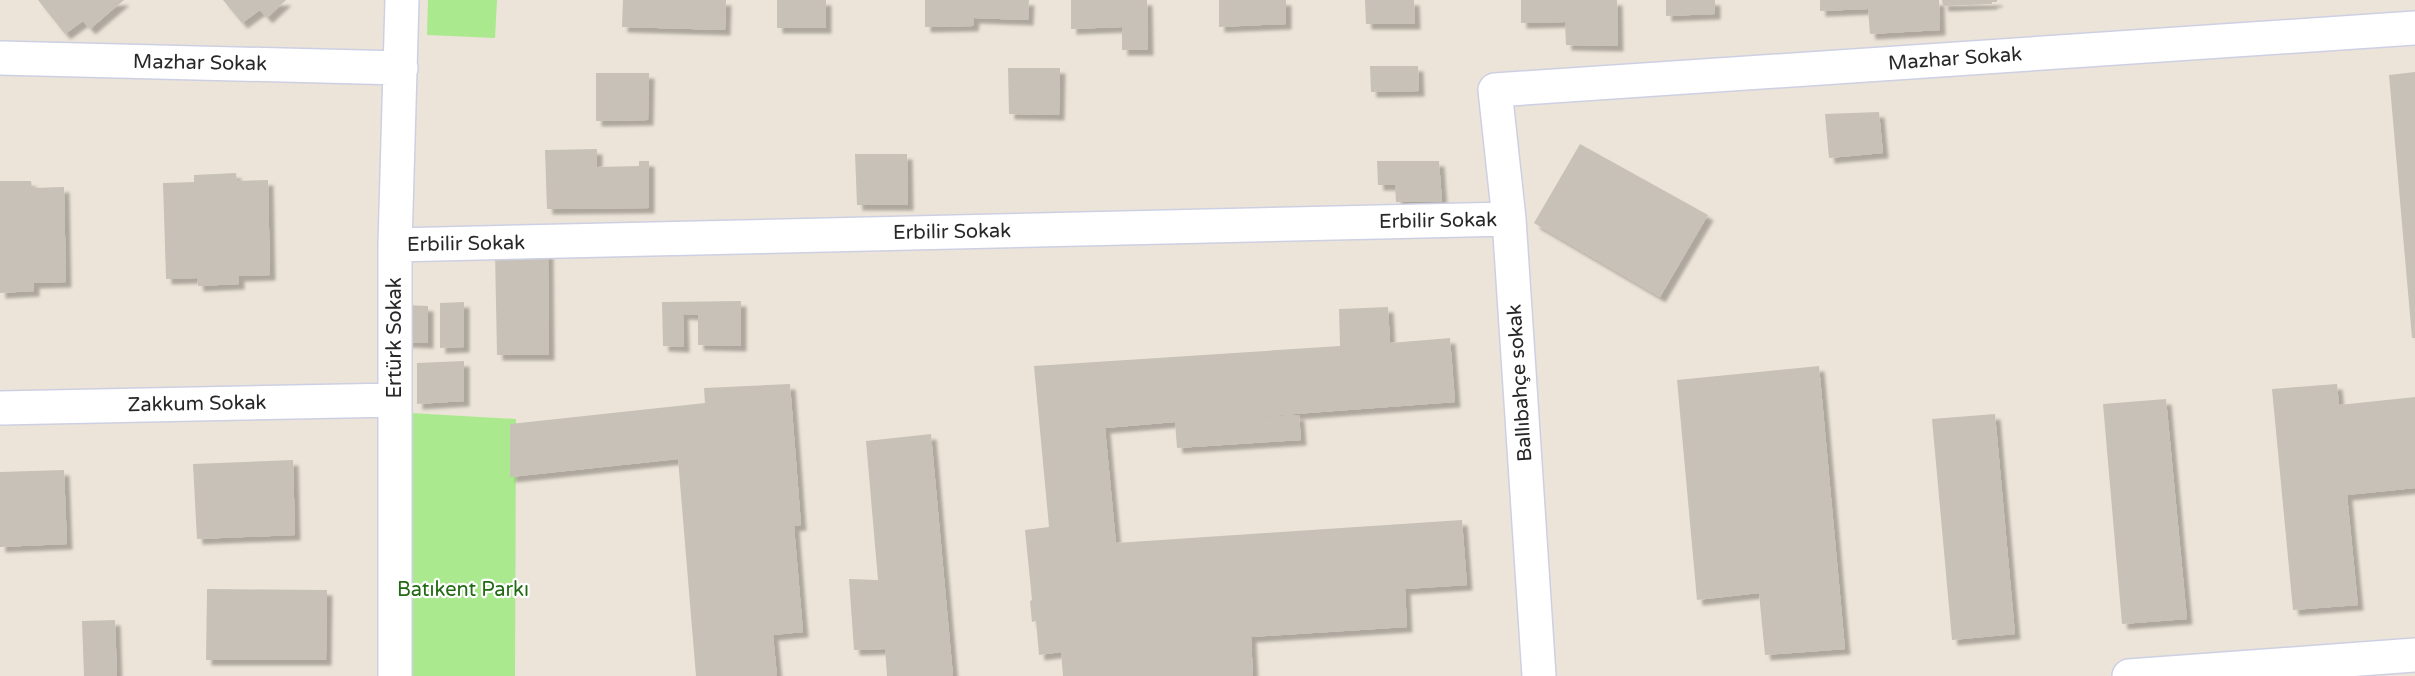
<svg xmlns="http://www.w3.org/2000/svg" width="2415" height="676" font-family="'Varela Round',sans-serif">
  <defs>
    <filter id="shadow"><feDropShadow dx="5.5" dy="5.5" stdDeviation="1.5" flood-color="#0004"/></filter>
  </defs>
  <rect width="100%" height="100%" fill="#ece4d8"/>
  <path fill="#aae98e" d="M428,0h69l-2,38 -68,-3z
    M411,413l105,6 -1,257h-105z"/>
  <path fill="#c7c1b8" filter="url(#shadow)" d="M38,0h86l-34,29 -7,-8 -18,13z
    M223,0h63l-19,18 -7,-8 -18,13z
    M623,0h103l-1,30 -103,-3z
    M777,0h49v28h-49z
    M925,0h104l-1,20 -54,-2 -1,8 -48,1z
    M1071,0h76l1,50h-26v-23l-51,2z
    M1219,0h67v24l-67,3z
    M1365,0h49l1,24h-49z
    M1521,0h96l1,46 -52,-1 -1,-23 -44,1z
    M1666,0h49v14l-49,2z
    M1820,0h119l1,30 -70,4 -2,-25 -48,2z
    M1942,0h55v2h-5v2l-49,2z
    M1370,66h48l1,25 -48,1z
    M1008,68h52l-1,47 -50,-1z
    M2415,72v266h-3l-23,-263z
    M596,73h53l-1,47 -52,1z
    M1879,112l4,41 -54,5 -4,-44z
    M1580,144l128,71 -48,82 -126,-74z
    M597,149v18l42,-1v-5h10v47l-102,1 -2,-59z
    M855,154h52l1,51h-51z
    M1377,161h62l3,41h-46l-1,-17h-17z
    M236,173l1,8 31,-1 2,95 -31,1v8l-41,2 -1,-8 -31,1 -3,-96 31,-1v-7z
    M0,181h31l1,7 32,-1 2,95 -32,1v8l-34,2z
    M495,252h53l1,103h-52z
    M741,301v45l-43,-1v-30l-15,-1 1,33 -21,-1 -1,-44z
    M464,302v45l-24,1v-45z
    M406,305l22,1v37l-22,-1z
    M1388,307l2,36 60,-5 5,64 -228,17 72,-4 2,25 -124,8 -2,-26 -70,6 11,115 346,-23 5,65 -62,4 2,38 -156,10 2,39h-190l-2,-24 -22,3 -3,-34 -4,1 -2,-21 2,-1 -7,-70 24,-3 -15,-161 306,-20 -1,-37z
    M464,361v40l-47,3v-41z
    M1819,366l26,283 -80,6 -6,-62 -62,7 -20,-220z
    M790,384l11,141 -7,1 9,106 -30,3 4,41h-81l-18,-217 -168,18v-53l195,-21 -1,-15z
    M2337,384l2,21 76,-8v91l-68,7 11,110 -65,5 -21,-221z
    M2166,399l21,220 -65,5 -19,-220z
    M1995,414l20,220 -63,6 -20,-221z
    M931,434l22,242h-66l-2,-27 -31,1 -5,-71 29,1 -12,-139z
    M293,460l2,75 -98,4 -4,-75z
    M64,470l3,74 -67,3v-75z
    M207,589l120,1 -1,70h-120z
    M115,620l2,56h-33l-2,-55z"/>
  <g fill="none" stroke-linecap="round" stroke-linejoin="round">
    <g stroke="#cdd0e3" stroke-width="36">
      <path id="minor" d="M0,58l401,10
        M395,245l1114,-26
        M0,408l395,-8
        M395,676v-431l7,-245
        M1539,676l-30,-457 -14,-129 920,-62
        M2129,676l286,-21"/>
    </g>
    <use href="#minor" stroke="#fff" stroke-width="33"/>
  </g>
  <g text-anchor="middle" dominant-baseline="central" stroke-width="4.5" stroke-linejoin="round" paint-order="stroke">
    <g font-size="20" fill="#282828" stroke="#fff">
      <text transform="translate(1955 59) rotate(-4)">Mazhar Sokak</text>
      <text transform="translate(200 63) rotate(1)">Mazhar Sokak</text>
      <text transform="translate(1438 221) rotate(-1)">Erbilir Sokak</text>
      <text transform="translate(952 232) rotate(-1)">Erbilir Sokak</text>
      <text transform="translate(466 244) rotate(-1)">Erbilir Sokak</text>
      <text transform="translate(395 338) rotate(-90)">Ertürk Sokak</text>
      <text transform="translate(1520 383) rotate(-94)">Ballıbahçe sokak</text>
      <text transform="translate(197 404) rotate(-1)">Zakkum Sokak</text>
    </g>
    <g font-size="20" fill="#226a13" stroke="#fff">
      <text x="463" y="590">Batıkent Parkı</text>
    </g>
  </g>
</svg>
